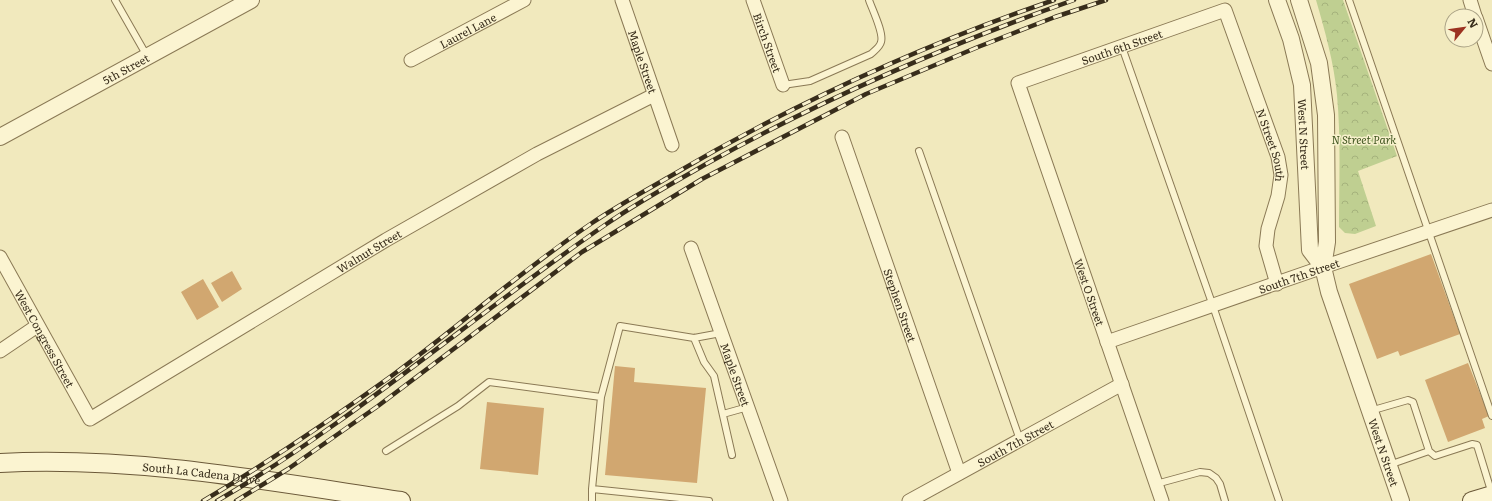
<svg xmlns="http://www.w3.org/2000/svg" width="1492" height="501" font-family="Literata,serif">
  <defs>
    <pattern id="forest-crowns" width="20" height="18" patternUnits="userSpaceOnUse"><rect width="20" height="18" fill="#bfcf91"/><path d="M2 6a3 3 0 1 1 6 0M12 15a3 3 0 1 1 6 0" fill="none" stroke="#a5b27c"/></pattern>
  </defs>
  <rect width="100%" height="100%" fill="#f1e9bd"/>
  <path fill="url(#forest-crowns)" d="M1316,0h27l54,156 -39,15 18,55 -21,8 -10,-1 -6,-6c0,-44 2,-88 -2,-132 -3,-32 -12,-64 -21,-95z"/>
  <path fill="#d1a770" d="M1431,254l29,80 -60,22 -2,-5 -21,8 -28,-75z
    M232,271l10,18 -20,13 -11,-19z
    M203,279l16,28 -22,13 -16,-28z
    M1468,363l21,53 -7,3 3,9 -37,14 -23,-62z
    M615,366l20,2 -1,14 72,6 -9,95 -92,-8z
    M487,402l57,6 -6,67 -58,-6z"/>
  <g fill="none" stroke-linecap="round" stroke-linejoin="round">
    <g stroke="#8a7955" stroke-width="8">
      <path id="service" d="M115,0l32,56
        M1349,0l143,416
        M1122,47l91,259 66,195
        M783,85l27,-4 61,-27c3,-3 9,-7 10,-12 3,-9 -9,-33 -12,-42
        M919,151l101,289
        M694,338l10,24 10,14 18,79
        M1370,411l38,-11 5,2 16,49 6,5 37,-12 5,1 15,49
        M723,414l25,-7
        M386,451l72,-45 31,-24 112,15 19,-71 74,12 27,-5
        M1389,465l40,-14
        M1156,484l44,-12 9,1 7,5 4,6 5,17
        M592,489l9,-92
        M592,501v-12l117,12"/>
    </g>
    <g stroke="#8a7955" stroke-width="15">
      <g id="minor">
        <path id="s1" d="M622,0l50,145"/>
        <path id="s2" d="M753,0l30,85"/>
        <path d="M1470,0l5,16"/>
        <path d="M1476,18l16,46"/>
        <path id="s3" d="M411,60l113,-60"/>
        <path id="s4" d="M842,137l117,336"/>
        <path id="s5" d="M691,248l90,253"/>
        <path id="s6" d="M0,257l90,162 296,-179 151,-86 117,-59"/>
        <path id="s7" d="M1107,342l216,-75 169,-57"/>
        <path d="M0,351l37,-25"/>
        <path id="s8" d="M909,501l213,-117"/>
        <path id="s9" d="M1162,501l-144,-418 207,-73 53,147 3,18 -3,21 -10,33 -2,17 11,38"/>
      </g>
    </g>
    <g stroke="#8a7955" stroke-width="18">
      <g id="tertiary">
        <path id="s10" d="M1277,0l14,39 11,46 8,165 13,17"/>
        <path id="s11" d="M1299,0l20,63 7,52 1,127 -4,25 6,25 72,209"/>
        <path id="s12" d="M0,137l251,-137"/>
      </g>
    </g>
    <g stroke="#6b5939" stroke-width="20">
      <g id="secondary">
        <path id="s13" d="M0,463c135,-7 268,18 401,38"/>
        <path d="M1472,501l20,-6"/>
      </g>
    </g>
    <use href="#service" stroke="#fbf4d1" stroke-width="6"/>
    <use href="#minor" stroke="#fbf4d1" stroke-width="13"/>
    <use href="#tertiary" stroke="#fbf4d1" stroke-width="16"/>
    <use href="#secondary" stroke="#fbf4d1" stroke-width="18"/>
    <g stroke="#382d1b" stroke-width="4.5">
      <path id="rail" d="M203,501c64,-38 126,-80 187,-124 68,-50 132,-107 202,-154 25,-17 51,-31 77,-46 122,-72 251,-131 385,-177
        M217,501c137,-80 257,-186 388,-276 33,-23 68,-42 103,-62 117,-65 239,-118 366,-163
        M236,501l52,-32 90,-63 204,-154 120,-73 164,-85 112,-47 77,-30 51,-17"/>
    </g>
    <use href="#rail" stroke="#f8f1cd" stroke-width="3" stroke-dasharray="9" stroke-linecap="butt"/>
  </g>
  <g text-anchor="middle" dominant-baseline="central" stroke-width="3" stroke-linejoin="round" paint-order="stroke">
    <g font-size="11" fill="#382d1b" stroke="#f8f1cd">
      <text stroke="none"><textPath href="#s3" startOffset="64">Laurel Lane</textPath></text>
      <text stroke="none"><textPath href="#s2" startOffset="45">Birch Street</textPath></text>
      <text stroke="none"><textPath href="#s9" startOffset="552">South 6th Street</textPath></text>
      <text stroke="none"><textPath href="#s1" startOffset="65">Maple Street</textPath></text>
      <text stroke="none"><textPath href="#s12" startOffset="143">5th Street</textPath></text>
      <text stroke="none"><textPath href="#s10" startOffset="138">West N Street</textPath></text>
      <text stroke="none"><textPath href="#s9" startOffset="805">N Street South</textPath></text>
      <text stroke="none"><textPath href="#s6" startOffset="511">Walnut Street</textPath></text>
      <text stroke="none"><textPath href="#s7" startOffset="203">South 7th Street</textPath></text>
      <text transform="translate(1090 292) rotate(71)">West O Street</text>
      <text stroke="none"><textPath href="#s4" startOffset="178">Stephen Street</textPath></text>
      <text stroke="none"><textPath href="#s6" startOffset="93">West Congress Street</textPath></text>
      <text stroke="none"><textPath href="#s5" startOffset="134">Maple Street</textPath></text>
      <text stroke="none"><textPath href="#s8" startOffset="121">South 7th Street</textPath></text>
      <text stroke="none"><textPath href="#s11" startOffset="466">West N Street</textPath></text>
      <text stroke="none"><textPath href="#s13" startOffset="202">South La Cadena Drive</textPath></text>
    </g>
    <g font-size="11" font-style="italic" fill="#415620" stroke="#f8f1cd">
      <text x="1364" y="139">N Street Park</text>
    </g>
  </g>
  <g transform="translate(1464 28) rotate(61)"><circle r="19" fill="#f8f1cd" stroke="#aba386"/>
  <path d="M0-3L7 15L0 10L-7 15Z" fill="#9c3221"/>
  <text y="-6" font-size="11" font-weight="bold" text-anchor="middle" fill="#382d1b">N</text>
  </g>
</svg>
